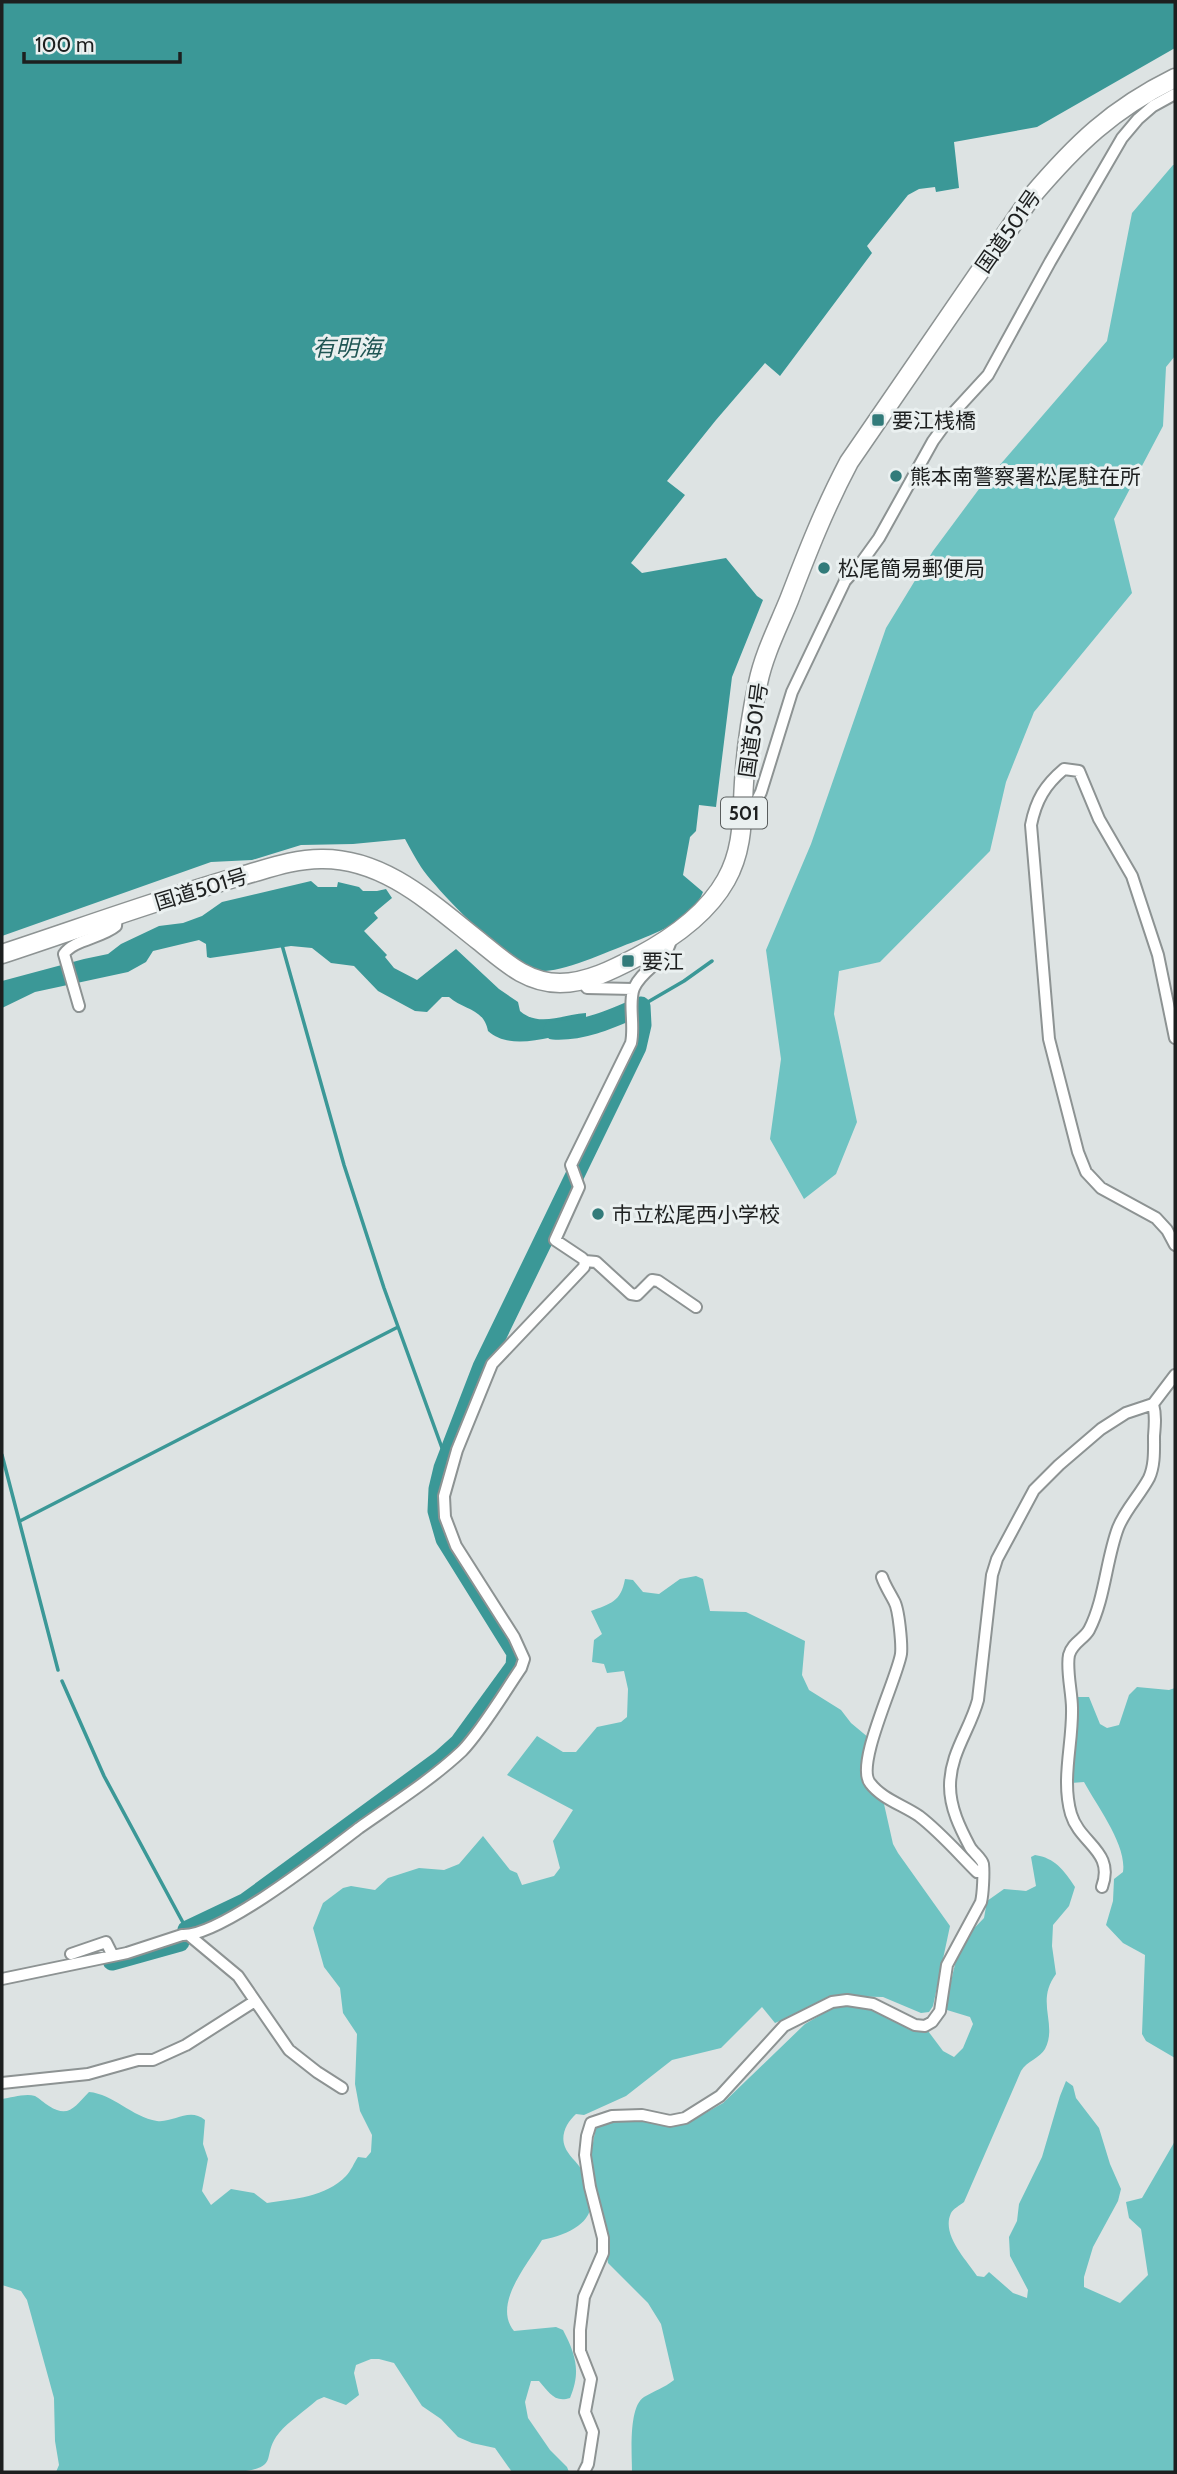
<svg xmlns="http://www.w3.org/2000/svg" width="1177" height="2474" font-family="Cabin,'Noto Sans JP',sans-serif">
  <rect width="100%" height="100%" fill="#dde3e3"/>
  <path fill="#6ec3c2" d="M1173,165h2v191l-9,11 -3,59 -49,93 18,74 -98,119 -28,70 -16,69 -110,111 -41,9 -5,43 23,108 -21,52 -32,25 -34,-60 11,-80 -15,-109 45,-106 75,-216 47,-77 46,-62 128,-148 25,-128z
    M696,1576l7,3 7,32 36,1 59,29 -3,34 7,15 32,20 10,13 18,15 -2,48 17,18 9,40 5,9 52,73 -17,80 -4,6 -8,1 -38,-16 -45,-1 -63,27 -13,-16 -41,41 -49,12 -46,36 -42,19 -8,-1c-9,8 -16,21 -11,33 3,8 12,15 16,22 25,43 3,62 -39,71 -14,24 -50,64 -28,91l42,-4 7,3c13,25 18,42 7,68 -16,5 -21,-6 -31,-17h-8l-6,21 3,16 22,32 17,17 2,5h-57l-17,-24 -23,-5 -14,-6 -17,-18 -19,-13 -28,-43 -15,-4h-8l-15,6 -2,8 5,22 -13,10 -22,-8 -7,3c-12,11 -28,21 -38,33 -19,23 3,34 -40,39h-183l3,-7 -4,-24 -1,-43 -27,-98 -6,-9 -19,-6v-186c9,-1 23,-6 33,-3 4,2 9,7 14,10 20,13 26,0 40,-14 24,2 43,25 68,29 17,2 32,-14 48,-1l-2,24 5,15 -6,32 9,14 20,-16 23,4 13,10c26,-4 59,-6 79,-27 5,-5 8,-13 12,-19l8,1 5,-6 1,-17 -12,-24 -5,-27 2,-50 -14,-21 -3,-25 -16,-21 -11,-39 10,-25 20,-15 8,-2 24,4 13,-12 31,-10 25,2 15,-6 24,-28 27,34 7,3 5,12 32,-9 6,-8 -7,-27 20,-31 -66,-35 30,-39 26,16h13l21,-25 24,-5 6,-5 1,-28 -4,-18 -17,2 -3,-9 -12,-2 2,-22 8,-6 -11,-23c19,-7 30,-9 34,-32l8,1 10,12 16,2 21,-15z
    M1137,1687l32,3 6,-2v370l-29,-17 -4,-7 3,-79 -22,-12 -17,-18 7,-24 1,-22 9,-7c4,-27 -26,-66 -39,-90l-13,1 7,-65 -2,-21h13l11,27 7,4 12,-3 10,-30z
    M1035,1855c20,3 29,15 40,32l-6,19 -16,19 -1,21 4,28c-21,28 2,50 -11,75 -5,9 -18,12 -24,22l-57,131c-4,3 -11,7 -13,11 -10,22 15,46 26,63l7,1 5,-5 24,21 14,5 1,-8 -18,-34 -1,-19 8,-16 2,-17 23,-47 18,-61 6,-15 7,5 3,12 23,30 11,36 11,25 -3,12 -25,46 -9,30v10l36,16 28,-28 -7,-46 -12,-11 -3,-16 16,-4 33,-57v331h-543c0,-17 -4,-65 12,-75 10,-6 20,-9 30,-17l-13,-56 -13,-21 -40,-40 -17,-109 6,-33 7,-3 25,3 33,-3 31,2 30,-17 82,-79 38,-22 48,6 24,21 13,2 15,20 11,6 9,-9 10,-24 -3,-7 -23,-7 -2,-3 15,-64 24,-25 3,-17 17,-12 22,2 10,-5 -5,-29z"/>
  <path fill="#3b9897" d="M2,2h1173v46l-138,79 -83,15 5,46 -23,4 -1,-5 -16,2 -11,6 -41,51 5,7 -92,123 -15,-13 -49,57 -49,61 18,14 -54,68 11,10 84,-15 31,38 6,4 -31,77 -16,130 -17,-2 -3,26 -6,6 -7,38 20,17c-9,25 -43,40 -67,49 -23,8 -67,29 -91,30 -31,0 -107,-79 -124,-104 -6,-9 -11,-19 -16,-28l-52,5 -52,1 -49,15 -41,2 -209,74z
    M311,881l7,6h19l1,-5 21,5 4,4h14l9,-2 6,9 -18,15 4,5 -14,13 23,24 -2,2 9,11 23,12 39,-31 43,40 19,13 2,9c19,17 44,3 66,2v4l-8,7 1,7c-27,5 -68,21 -91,0 -4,-23 -25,-21 -39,-34h-7l-15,15 -12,-1 -37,-20 -24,-25 -23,-3 -19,-15 -21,-2 -81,12 -3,-1 -1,-13 -7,-4 -46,11 -7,11 -18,10 -93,20 -33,16v-27l82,-22 24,-5 13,-10 38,-18 24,-3 19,-7 20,-14z"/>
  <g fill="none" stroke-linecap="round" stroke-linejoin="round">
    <path stroke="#3b9897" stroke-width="3.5" d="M282,945l62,220 40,123 62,171
      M641,1006l43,-25 28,-20
      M2,1455l56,215
      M20,1521l378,-194
      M62,1681l42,95 83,154"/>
    <path stroke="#3b9897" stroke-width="19" d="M187,1930l59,-28 194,-142 19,-17 56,-77 1,-13 -71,-114 -8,-28 1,-22 5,-21 39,-101 155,-320 5,-22 -1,-19c-28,12 -57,26 -88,24
      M112,1961l68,-19"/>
    <g stroke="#8d9393" stroke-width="14">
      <path id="minor" d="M744,814l8,-4 9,-18 31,-100 53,-111 16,-18 18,-25 54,-97 21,-29 34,-37 62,-113 72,-124 16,-19 15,-13 22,-12
        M582,981l5,7 46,1
        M79,1006l-15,-52c9,-14 38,-16 52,-28l1,-11
        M1175,1038l-17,-83 -26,-79 -33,-57 -20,-48 -15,-2c-19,16 -28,31 -33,56l18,214 29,113 8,20 15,16 55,30 11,12 8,15
        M585,1261l11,1 35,32 6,1 15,-15 6,1 38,26
        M882,1577c3,9 8,16 12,24 5,8 8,44 7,53 -4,25 -46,110 -31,129 12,16 33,22 49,33 21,16 39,37 58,56l4,-2
        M1102,1887c13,-36 -22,-43 -31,-73 -10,-35 2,-71 1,-106 0,-15 -6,-39 -3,-53 3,-12 15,-16 20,-25 16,-31 17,-70 29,-102 7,-18 22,-33 31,-50 6,-13 5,-29 5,-42 1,-11 2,-21 -1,-32
        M190,1936l48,40 51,74 28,22 25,16
        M71,1954l35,-12 7,14
        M2,1979l125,-26 55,-18c38,2 144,-82 177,-107 34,-24 72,-48 103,-77 20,-21 42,-58 59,-83l3,-9 -10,-22 -58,-91 -11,-29 -1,-21 13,-46 35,-86 92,-97 1,-6 -3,-3 -27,-18 24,-53 -8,-22 60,-122c4,-17 -3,-41 3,-55 9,-21 37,-28 37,-52
        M2,2083l86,-9 50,-14h15l33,-15 69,-44
        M584,2472l4,-8 5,-32 -8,-20 6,-33 -11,-28v-21l4,-33 19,-44v-15l-13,-51 -5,-32 2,-19 4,-13 21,-7 30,-1 28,6 15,-3 35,-22 64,-70 48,-24 15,-2 26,4 42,21 10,1 7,-4 8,-11 7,-46 34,-63c2,-8 3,-30 2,-38 -1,-5 -10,-12 -13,-17 -10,-19 -20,-39 -20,-61 0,-33 20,-56 28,-86l14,-125 5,-16 37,-69 25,-25 42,-36 25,-16 27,-9 22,-29"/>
    </g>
    <g stroke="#8d9393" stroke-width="21">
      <path id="trunk" d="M2,954c79,-26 158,-55 239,-78 26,-7 52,-17 80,-17 63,-1 111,45 158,82 25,20 47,42 81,42 27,0 54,-14 77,-26 34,-18 70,-43 89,-77 20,-35 15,-72 19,-110 2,-29 7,-59 13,-87 6,-29 20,-56 31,-83 18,-47 36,-93 60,-138l182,-265c45,-53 81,-88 144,-119"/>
    </g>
    <use href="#minor" stroke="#fff" stroke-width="10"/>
    <use href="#trunk" stroke="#fff" stroke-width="18"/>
  </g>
  <g fill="#327b7a" stroke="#eaf0f0" stroke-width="2.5">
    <rect x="871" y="413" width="14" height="14" rx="3.5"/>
    <circle cx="896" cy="476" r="7"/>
    <circle cx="824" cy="568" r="7"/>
    <rect x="621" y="954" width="14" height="14" rx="3.5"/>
    <circle cx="598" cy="1214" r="7"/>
  </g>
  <g text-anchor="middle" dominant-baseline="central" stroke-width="6" stroke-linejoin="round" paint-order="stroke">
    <rect fill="#eaf0f0" stroke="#5a5e5e" stroke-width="2" x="721" y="797.5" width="46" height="31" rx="5"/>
    <g font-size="19" font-weight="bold" fill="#1d1f1f">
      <text x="744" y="813">501</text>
    </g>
    <g font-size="21" fill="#1d1f1f" stroke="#eaf0f0">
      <text transform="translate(1008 231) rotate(-55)">国道501号</text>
      <text transform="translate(753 730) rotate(-82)">国道501号</text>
      <text transform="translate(201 889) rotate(-17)">国道501号</text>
    </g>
    <g font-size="21" fill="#1d1f1f" stroke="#eaf0f0" text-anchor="start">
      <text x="892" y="420">要江桟橋</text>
      <text x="910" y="476">熊本南警察署松尾駐在所</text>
      <text x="838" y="568">松尾簡易郵便局</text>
      <text x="642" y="961">要江</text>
      <text x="612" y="1214">市立松尾西小学校</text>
    </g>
    <g font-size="23" font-style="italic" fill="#205554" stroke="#eaf0f0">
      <text x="347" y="348">有明海</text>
    </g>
  </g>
  <rect width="1177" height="2474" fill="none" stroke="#1d1f1f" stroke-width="7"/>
  <path d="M24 52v10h156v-10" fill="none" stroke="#1d1f1f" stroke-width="3.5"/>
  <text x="35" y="52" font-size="21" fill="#1d1f1f" stroke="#eaf0f0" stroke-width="5" paint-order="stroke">100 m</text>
</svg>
